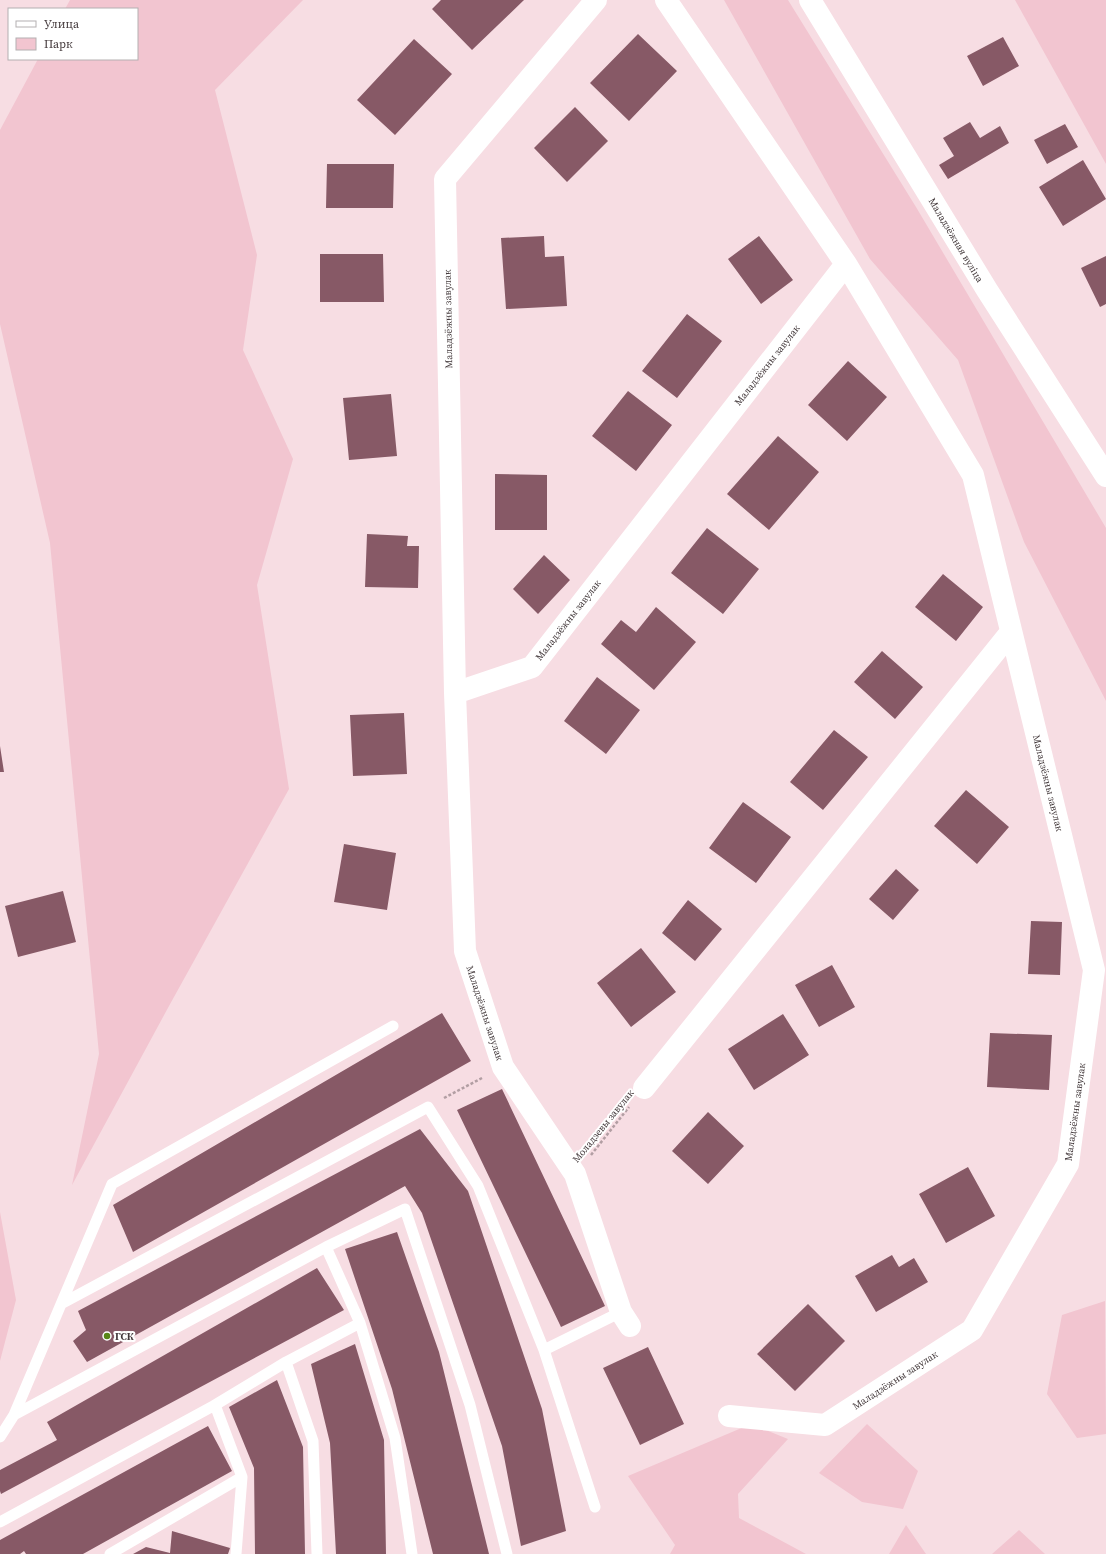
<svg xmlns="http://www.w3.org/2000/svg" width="1106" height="1554" font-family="'Source Serif 4',serif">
  <rect width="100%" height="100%" fill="#f7dde3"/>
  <path fill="#f2c5d0" d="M70,0h233l-88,90 42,165 -14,95 50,109 -36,126 32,204 -120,217 -97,179 27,-131 -49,-511 -50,-219v-194l38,-71h99v-50h-72z
    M724,0h64l128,207 190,321v173l-82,-159 -66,-182 -88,-101z
    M1015,0h91v164z
    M0,1212l16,88 -16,61z
    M1105,1301l1,133 -29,4 -30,-44 15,-79z
    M751,1424l37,15 -50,55 1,24 67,36h-136l5,-9 -47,-69z
    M867,1424l51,47 -15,38 -41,-7 -43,-29z
    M906,1525l20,29h-37z
    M1019,1530l26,24h-53z"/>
  <path fill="#875966" d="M441,0h83l-52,50 -40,-41z
    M638,34l39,37 -48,50 -39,-38z
    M1003,37l16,29 -36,20 -16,-30z
    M414,39l38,35 -57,61 -38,-35z
    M575,107l33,34 -41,41 -33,-34z
    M970,122l10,16 20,-12 9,17 -61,36 -9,-14 15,-9 -11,-18z
    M1065,124l13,23 -31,17 -13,-24z
    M1083,160l23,39 -43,27 -24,-39z
    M327,164h67l-1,44h-67z
    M544,236l1,21 19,-1 3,50 -61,3 -5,-71z
    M759,236l34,44 -32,24 -33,-45z
    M320,254h63l1,48h-64z
    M1106,256v48l-6,3 -19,-39z
    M687,314l35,27 -45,57 -35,-27z
    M848,361l39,36 -40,44 -39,-36z
    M628,391l44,34 -36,46 -44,-35z
    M391,394l6,62 -48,4 -6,-62z
    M778,436l41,36 -50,58 -42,-36z
    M495,474l52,1v55h-52z
    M707,528l52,41 -36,45 -52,-41z
    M367,534l41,2 -1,10h12l-1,42 -53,-1z
    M544,555l26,25 -32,34 -25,-25z
    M943,574l40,33 -27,34 -41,-34z
    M656,607l40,35 -42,48 -53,-46 20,-24 15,12z
    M882,651l41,36 -28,32 -41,-37z
    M597,677l43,33 -34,44 -42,-33z
    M404,713l3,61 -54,2 -3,-61z
    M834,730l34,27 -45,53 -33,-28z
    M0,746l4,26h-4z
    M966,790l43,37 -32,37 -43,-38z
    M743,802l48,35 -35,46 -47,-35z
    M344,844l52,9 -9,57 -53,-8z
    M896,869l23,21 -26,30 -24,-21z
    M63,891l13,51 -58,15 -13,-51z
    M688,900l34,29 -27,32 -33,-28z
    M1031,921l31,1 -2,53 -32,-1z
    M641,948l35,44 -45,35 -34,-44z
    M832,965l23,42 -36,20 -24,-42z
    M442,1013l29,48 -338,191 -20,-47z
    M783,1014l26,41 -55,35 -26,-41z
    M990,1033l62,2 -3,55 -62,-3z
    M502,1089l103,217 -44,21 -104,-217z
    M708,1112l36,34 -36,38 -36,-33z
    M420,1129l48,62 74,218 24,122 -45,15 -19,-100 -80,-233 -17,-27 -318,176 -14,-21 13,-11 -8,-19z
    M968,1167l27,49 -49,27 -27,-49z
    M397,1232l42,120 50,202h-56l-41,-165 -47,-140z
    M892,1255l7,12 15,-9 14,24 -52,30 -21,-36z
    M317,1268l27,42 -343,184 -1,-3v-21l57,-30 -10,-18z
    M808,1304l37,37 -50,50 -38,-37z
    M355,1344l29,96 2,114h-50l-6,-111 -19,-79z
    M648,1347l36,77 -44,21 -37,-77z
    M277,1380l26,67 2,107h-50l-1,-86 -25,-61z
    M208,1426l24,45 -149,83h-57l-2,-3 -4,3h-20v-14z
    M172,1531l58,17 -2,6h-95l13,-7 24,6z"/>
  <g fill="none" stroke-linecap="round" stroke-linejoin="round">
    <path stroke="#b29ea3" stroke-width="2.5" stroke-dasharray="3 2" stroke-linecap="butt" d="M444,1098l38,-20
      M591,1155l38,-48"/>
    <path stroke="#fff" stroke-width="11" d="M326,1247l34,76 35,115 17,116
      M61,1304l367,-197 50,79 66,164 77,-38
      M544,1350l51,157
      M286,1362l27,79 4,113
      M215,1405l27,72 -6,77
      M14,1415l312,-168 79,-38 65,196 37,149
      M0,1437l14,-22 98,-231 281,-158
      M0,1522l215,-117 71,-43 74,-39
      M110,1554l132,-77"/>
    <path stroke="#fff" stroke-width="22" d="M596,0l-151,179 10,514 10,258 38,116 72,107 46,138 9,14
      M666,0l180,264 127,211 121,495 -26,194 -96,166 -147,95 -96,-9
      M810,0l177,290 119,186
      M455,693l77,-26 314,-403
      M644,1088l367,-456"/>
  </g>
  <circle fill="#588617" stroke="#fff" stroke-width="1.5" cx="107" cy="1336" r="4"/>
  <g text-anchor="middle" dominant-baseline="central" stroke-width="4" stroke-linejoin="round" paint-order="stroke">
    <g font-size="10" fill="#43393b" stroke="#fff">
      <text transform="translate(956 240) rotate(59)">Маладзёжная вуліца</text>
      <text transform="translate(448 319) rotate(-91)">Маладзёжны завулак</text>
      <text transform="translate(767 365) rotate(-52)">Маладзёжны завулак</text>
      <text transform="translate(568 620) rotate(-52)">Маладзёжны завулак</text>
      <text transform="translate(1048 783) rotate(76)">Маладзёжны завулак</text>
      <text transform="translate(485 1013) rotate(72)">Маладзёжны завулак</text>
      <text transform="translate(1075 1112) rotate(-82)">Маладзёжны завулак</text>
      <text transform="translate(603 1126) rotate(-51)">Моладзевы завулак</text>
      <text transform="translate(895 1380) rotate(-33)">Маладзёжны завулак</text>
    </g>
    <g font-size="10" font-weight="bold" fill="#43393b" stroke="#fff" text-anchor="start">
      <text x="115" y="1336">ГСК</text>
    </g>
  </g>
  <rect x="8" y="8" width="130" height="52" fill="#ffffff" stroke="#b4b0b1"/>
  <rect x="16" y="21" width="20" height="6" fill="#ffffff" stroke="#b4b0b1"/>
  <text x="44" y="28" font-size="12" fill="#43393b">Улица</text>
  <rect x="16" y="38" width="20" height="12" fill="#f2c5d0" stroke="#b4b0b1"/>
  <text x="44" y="48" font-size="12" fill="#43393b">Парк</text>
</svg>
